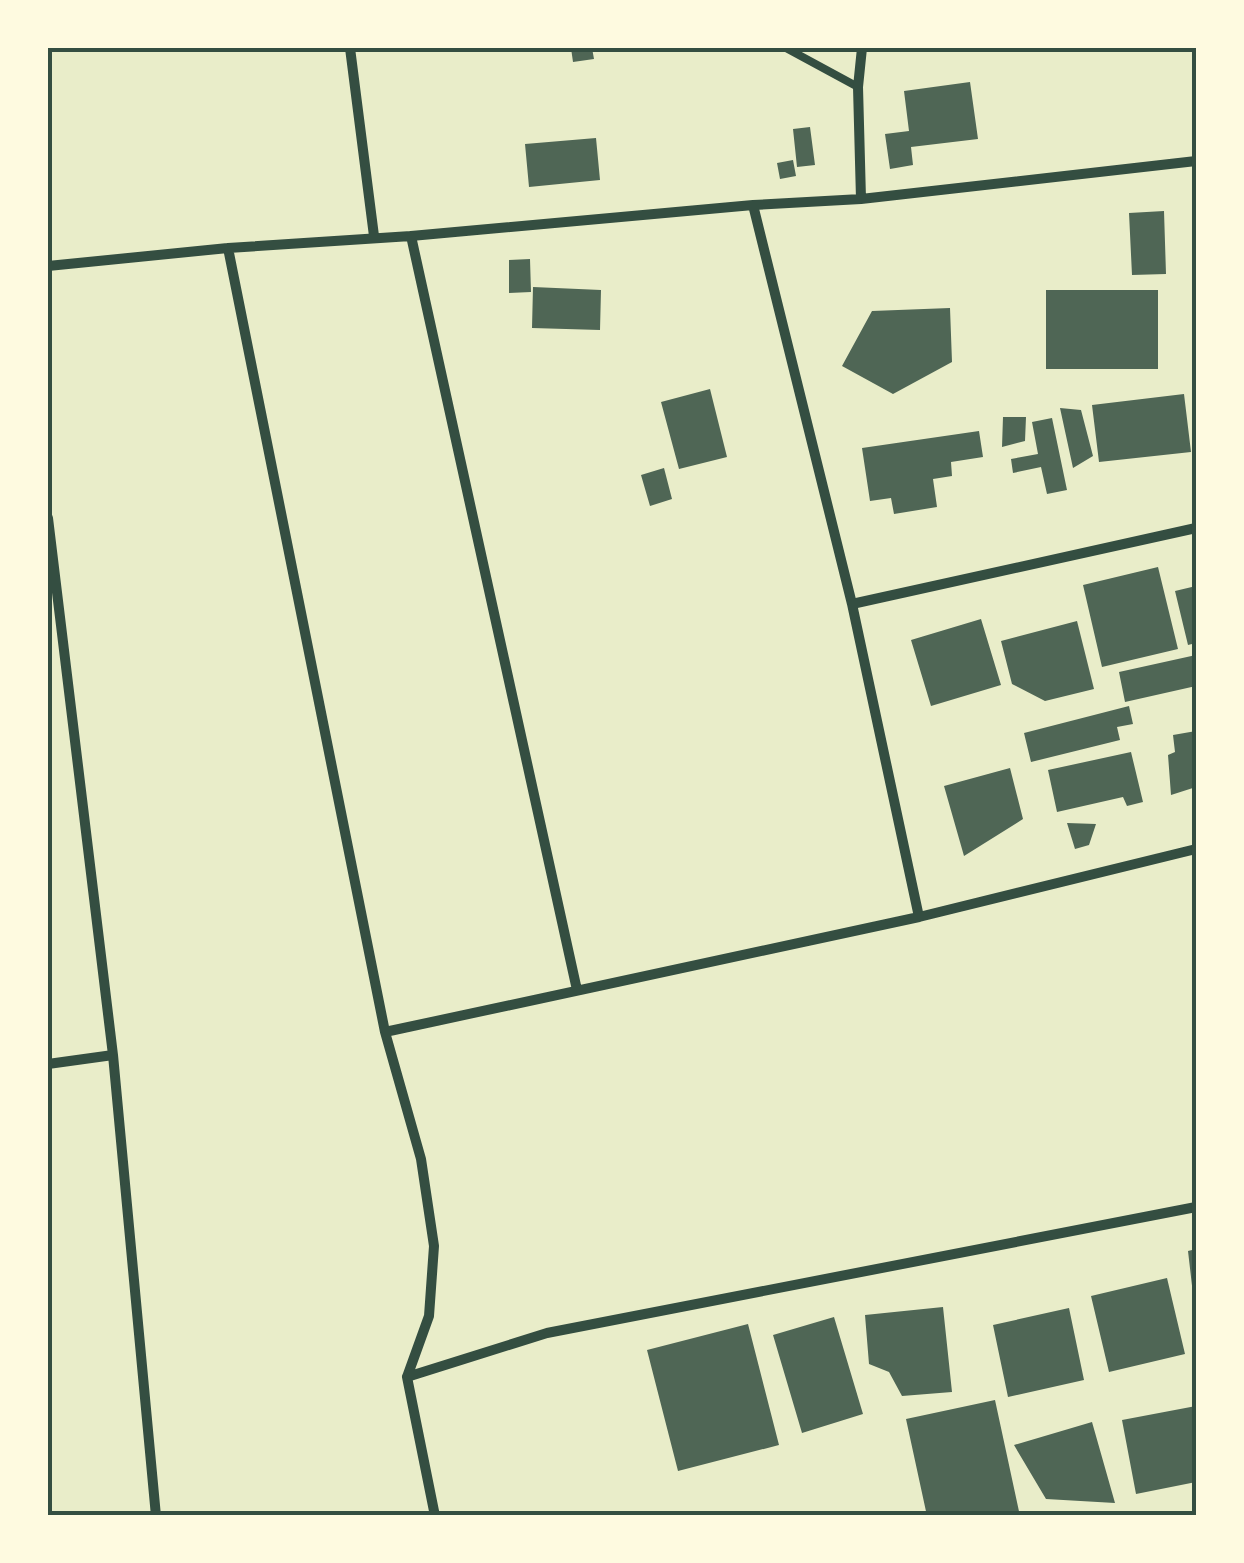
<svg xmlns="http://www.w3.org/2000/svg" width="1244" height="1563" font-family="Poppins,sans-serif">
  <rect width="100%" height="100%" fill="#e9edc9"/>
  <path fill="#4f6655" d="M571,48h21l2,11 -21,3z
    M970,82l8,57 -67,8 2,18 -23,4 -5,-35 24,-3 -5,-40z
    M810,127l5,38 -18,2 -4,-38z
    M596,138l4,42 -71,7 -4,-43z
    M793,160l3,16 -16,3 -3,-16z
    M1164,211l2,63 -34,1 -3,-62z
    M530,259l1,33 -22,1v-33z
    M533,287l68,3 -1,40 -68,-2z
    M1046,290h112v79h-112z
    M950,308l2,54 -59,32 -51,-28 30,-55z
    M710,389l17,68 -48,12 -18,-67z
    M1184,394l7,58 -92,10 -7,-57z
    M1060,408l21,2 12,46 -20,12z
    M1003,417h23l-1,24 -23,6z
    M1052,418l15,72 -20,4 -6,-27 -28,6 -2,-14 27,-5 -6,-32z
    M979,431l4,26 -32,5 1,14 -19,3 4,28 -43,7 -3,-16 -21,3 -8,-53z
    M664,468l8,31 -22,7 -9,-31z
    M1158,567l20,82 -76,18 -19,-82z
    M1196,586v57l-8,2 -13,-54z
    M981,619l20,66 -70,21 -20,-66z
    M1077,621l17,68 -49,12 -33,-17 -11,-43z
    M1196,655v31l-71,16 -6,-30z
    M1129,706l4,18 -16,3 3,13 -89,22 -7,-29z
    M1196,731v56l-25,8 -3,-40 7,-3 -2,-17z
    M1131,752l12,50 -16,4 -4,-9 -66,15 -9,-42z
    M1010,768l13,51 -59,37 -20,-70z
    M1067,823l29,1 -7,21 -14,4z
    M1196,1249v54h-2l-6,-52z
    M1167,1278l18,76 -76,18 -18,-76z
    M943,1307l9,85 -50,4 -13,-24 -20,-8 -4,-49z
    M1069,1308l15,72 -76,17 -15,-72z
    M834,1317l29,97 -61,19 -29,-98z
    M748,1324l31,121 -101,26 -31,-121z
    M995,1400l25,116h-93l-21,-97z
    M1196,1406v76l-60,12 -14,-74z
    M1092,1422l23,81 -69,-4 -32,-54z"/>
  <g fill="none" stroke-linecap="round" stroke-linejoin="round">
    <path stroke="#344e41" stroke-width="8" d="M786,48l72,39"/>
    <path stroke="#344e41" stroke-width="10" d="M350,48l24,188
      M861,199l-3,-112 4,-39
      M753,205l99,399 67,313
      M411,236l166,754
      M228,248l157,784 36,127 13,87 -5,70 -22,61
      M48,266l180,-18 183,-12 342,-31 108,-6 335,-38
      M48,518l65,537 43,461
      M852,604l344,-76
      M385,1032l534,-115 277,-68
      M48,1064l65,-9
      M435,1516l-28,-139 140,-44 649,-126"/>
  </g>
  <rect width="1244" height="1563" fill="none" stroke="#fefae0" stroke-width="100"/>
  <rect x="50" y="50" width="1144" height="1463" fill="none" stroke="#344e41" stroke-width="4"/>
</svg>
